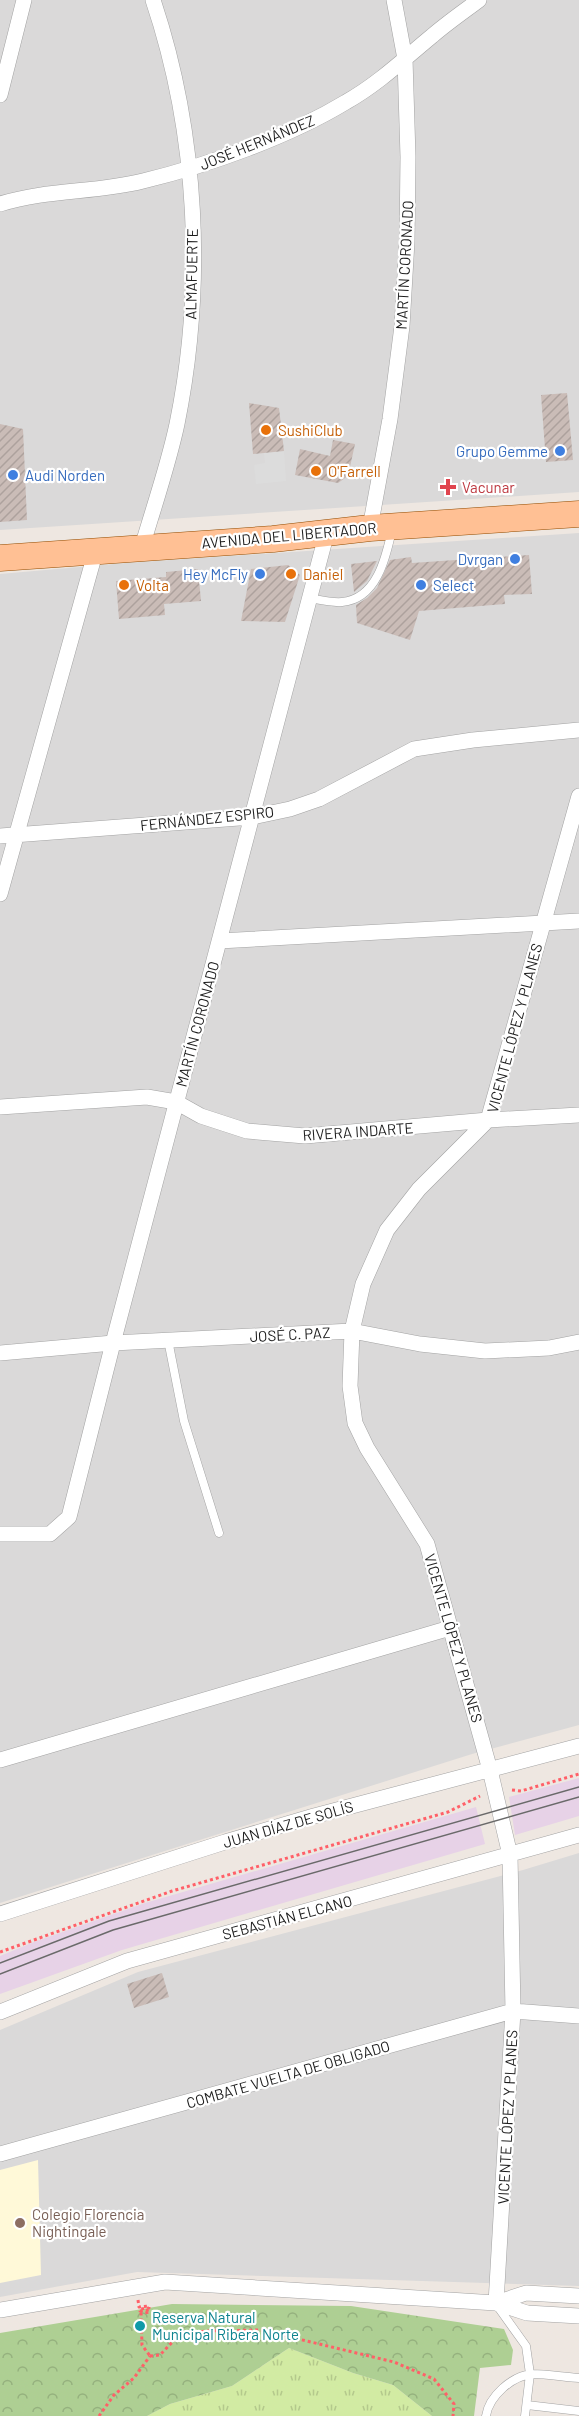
<svg xmlns="http://www.w3.org/2000/svg" width="579" height="2416" font-family="Barlow,sans-serif">
  <defs>
    <pattern id="grass-tufts" width="24" height="20" patternUnits="userSpaceOnUse" patternTransform="scale(1.5)"><rect width="24" height="20" fill="#d2eba3"/><path d="M3 7l-1-3M5 7V3M7 7l1-3M15 17l-1-3M17 17v-4M19 17l1-3" fill="none" stroke="#b4c98c"/></pattern>
    <pattern id="forest-crowns" width="20" height="18" patternUnits="userSpaceOnUse" patternTransform="scale(1.5)"><rect width="20" height="18" fill="#aecf93"/><path d="M2 6a3 3 0 1 1 6 0M12 15a3 3 0 1 1 6 0" fill="none" stroke="#95b17e"/></pattern>
    <pattern id="building-hatch" width="6" height="6" patternUnits="userSpaceOnUse" patternTransform="scale(1.5)"><rect width="6" height="6" fill="#cabcb7"/><path d="M-1 1l2-2M0 6l6-6M5 7l2-2" fill="none" stroke="#ada19d"/></pattern>
  </defs>
  <rect width="100%" height="100%" fill="#eee7e1"/>
  <path fill="#dad9d9" d="M0,0h579v492l-579,38z
    M579,533v1192l-107,29 -472,149v-1329l125,-11z
    M579,1853v433l-442,-14 -137,25v-267l138,-58 385,-102z"/>
  <path fill="#fff9d8" d="M38,2160l3,115 -41,8v-113z"/>
  <path fill="#e7d2e7" d="M579,1778v38l-64,19 -6,-38z
    M476,1807l9,37 -363,106 -122,44v-38l34,-14 111,-39z"/>
  <path fill="url(#grass-tufts)" d="M289,2348l64,25 40,12 39,31h-285l23,-12 62,-18z"/>
  <path fill="url(#forest-crowns)" d="M172,2304l179,2 153,23 9,21 -2,15 -31,3 -6,48h-42l-39,-31 -40,-12 -64,-25 -57,38 -62,18 -23,12h-147v-83z"/>
  <path fill="#dcdcdc" d="M284,451l2,30 -30,3 -2,-19 11,-2 -1,-10z"/>
  <path fill="url(#building-hatch)" d="M567,393l6,67 -27,2 -5,-67z
    M249,403l30,5 5,43 -31,3z
    M0,424l23,5 4,91 -27,2z
    M333,440l22,4 -7,32 -10,7 -43,-8 5,-26 30,7z
    M529,555l3,39 -28,1 1,9 -86,7 -9,29 -53,-17 -1,-18 11,-7 10,-10 13,-28 21,-3 1,6z
    M377,561l-10,20 -13,11 -3,-28z
    M288,565l12,10 -15,47 -44,-1 10,-52z
    M198,569l3,32 -37,3 1,11 -46,4 -3,-38 50,-4v-5z
    M162,1973l7,24 -35,11 -7,-24z"/>
  <g fill="none" stroke-linecap="round" stroke-linejoin="round">
    <g stroke="#a3a3a3" stroke-width="9">
      <path id="service" d="M309,598c11,2 23,5 33,4 35,-3 44,-45 50,-72
        M168,1340l16,81 35,112
        M498,2307l28,39 4,28 -5,42
        M527,2405l52,6
        M486,2416c3,-20 26,-40 46,-42 15,0 32,3 47,4"/>
    </g>
    <g stroke="#a3a3a3" stroke-width="16">
      <path id="minor" d="M0,95l24,-95
        M0,204c47,-15 96,-11 143,-23 66,-16 145,-44 203,-79 32,-18 58,-43 86,-66 15,-13 31,-24 47,-36
        M370,528l20,-109 12,-93 5,-85 1,-84 -3,-98 -11,-59
        M142,547c12,-41 26,-81 35,-123 28,-138 21,-290 -24,-424
        M0,836l252,-19 38,-8 29,-10 95,-50 59,-9 106,-10
        M0,894l96,-344
        M219,941l360,-20
        M0,1107l147,-10 29,5 25,14 46,15 58,5 183,-16 91,-5
        M0,1353l113,-10 239,-12 68,13 65,7 64,-3 30,-6
        M0,1534h50l19,-17 44,-174 214,-811
        M0,1760l450,-132
        M0,1914l225,-72 89,-26 265,-70
        M0,2012l127,-51 452,-126
        M0,2154l513,-143 66,5
        M496,2303l17,-292 -3,-156 -20,-85 -63,-226 -60,-96 -12,-25 -5,-37 2,-55 11,-47 24,-54 32,-41 69,-69 91,-324
        M496,2303l30,-10 53,3
        M0,2310l165,-28 331,21 31,10 52,3"/>
    </g>
    <g stroke="#934c00" stroke-width="27">
      <path id="primary" d="M0,558l273,-19 97,-11 209,-14"/>
    </g>
    <path stroke="#ff6068" stroke-width="3" stroke-dasharray="3 3" stroke-linecap="butt" d="M512,1790l9,1 58,-17
      M0,1952l172,-61 276,-79 32,-16
      M138,2300l1,7 10,-1v2l-9,1v2l9,-1v2l-8,2 1,31 8,11
      M150,2356l10,-1 19,-20 27,-4 55,-1 133,32 40,17 20,25 -1,12
      M99,2416l15,-21 20,-17 16,-22"/>
    <use href="#service" stroke="#fff" stroke-width="8"/>
    <use href="#minor" stroke="#fff" stroke-width="15"/>
    <use href="#primary" stroke="#ffc094" stroke-width="26"/>
    <path stroke="#6a6a6a" stroke-width="1.5" d="M0,1963l109,-42 470,-134
      M0,1974l113,-44 466,-133"/>
  </g>
  <g fill="#e8710a" stroke="#fff" stroke-width="2">
    <circle cx="266" cy="430" r="6"/>
    <circle cx="316" cy="471" r="6"/>
    <circle cx="291" cy="574" r="6"/>
    <circle cx="124" cy="585" r="6"/>
  </g>
  <g fill="#3f7fe0" stroke="#fff" stroke-width="2">
    <circle cx="560" cy="451" r="6"/>
    <circle cx="13" cy="475" r="6"/>
    <circle cx="515" cy="559" r="6"/>
    <circle cx="260" cy="574" r="6"/>
    <circle cx="421" cy="585" r="6"/>
  </g>
  <path fill="#e0444e" stroke="#fff" stroke-width="2" d="M445 478h6v6h6v6h-6v6h-6v-6h-6v-6h6z"/>
  <circle fill="#8d6e63" stroke="#fff" stroke-width="2" cx="20" cy="2223" r="6"/>
  <circle fill="#0f9aa8" stroke="#fff" stroke-width="2" cx="140" cy="2326" r="6"/>
  <g text-anchor="middle" dominant-baseline="central" stroke-width="4.5" stroke-linejoin="round" paint-order="stroke">
    <g font-size="15" fill="#1c1c1c" stroke="#fff">
      <text transform="translate(257 142) rotate(-22)">JOSÉ HERNÁNDEZ</text>
      <text transform="translate(404 265) rotate(-87)">MARTÍN CORONADO</text>
      <text transform="translate(191 274) rotate(-89)">ALMAFUERTE</text>
      <text transform="translate(289 535) rotate(-5)">AVENIDA DEL LIBERTADOR</text>
      <text transform="translate(207 818) rotate(-6)">FERNÁNDEZ ESPIRO</text>
      <text transform="translate(197 1024) rotate(-75)">MARTÍN CORONADO</text>
      <text transform="translate(514 1028) rotate(-75)">VICENTE LÓPEZ Y PLANES</text>
      <text transform="translate(358 1131) rotate(-4)">RIVERA INDARTE</text>
      <text transform="translate(290 1334) rotate(-3)">JOSÉ C. PAZ</text>
      <text transform="translate(454 1638) rotate(74)">VICENTE LÓPEZ Y PLANES</text>
      <text transform="translate(288 1824) rotate(-16)">JUAN DÍAZ DE SOLÍS</text>
      <text transform="translate(287 1917) rotate(-15)">SEBASTIÁN ELCANO</text>
      <text transform="translate(288 2074) rotate(-16)">COMBATE VUELTA DE OBLIGADO</text>
      <text transform="translate(507 2117) rotate(-87)">VICENTE LÓPEZ Y PLANES</text>
    </g>
    <g font-size="15" fill="#c56008" stroke="#fff" text-anchor="start">
      <text x="278" y="430">SushiClub</text>
      <text x="328" y="471">O'Farrell</text>
      <text x="303" y="574">Daniel</text>
      <text x="136" y="585">Volta</text>
    </g>
    <g font-size="15" fill="#366cbe" stroke="#fff" text-anchor="end">
      <text x="548" y="451">Grupo Gemme</text>
      <text x="25" y="475" text-anchor="start">Audi Norden</text>
      <text x="503" y="559">Dvrgan</text>
      <text x="248" y="574">Hey McFly</text>
      <text x="433" y="585" text-anchor="start">Select</text>
    </g>
    <g font-size="15" fill="#be3a42" stroke="#fff" text-anchor="start">
      <text x="462" y="487">Vacunar</text>
    </g>
    <g font-size="15" fill="#785e54" stroke="#fff" text-anchor="start">
      <text x="32" y="2214">Colegio Florencia<tspan x="32" dy="17">Nightingale</tspan></text>
    </g>
    <g font-size="15" fill="#0d838f" stroke="#fff" text-anchor="start">
      <text x="152" y="2317">Reserva Natural<tspan x="152" dy="17">Municipal Ribera Norte</tspan></text>
    </g>
  </g>
</svg>
